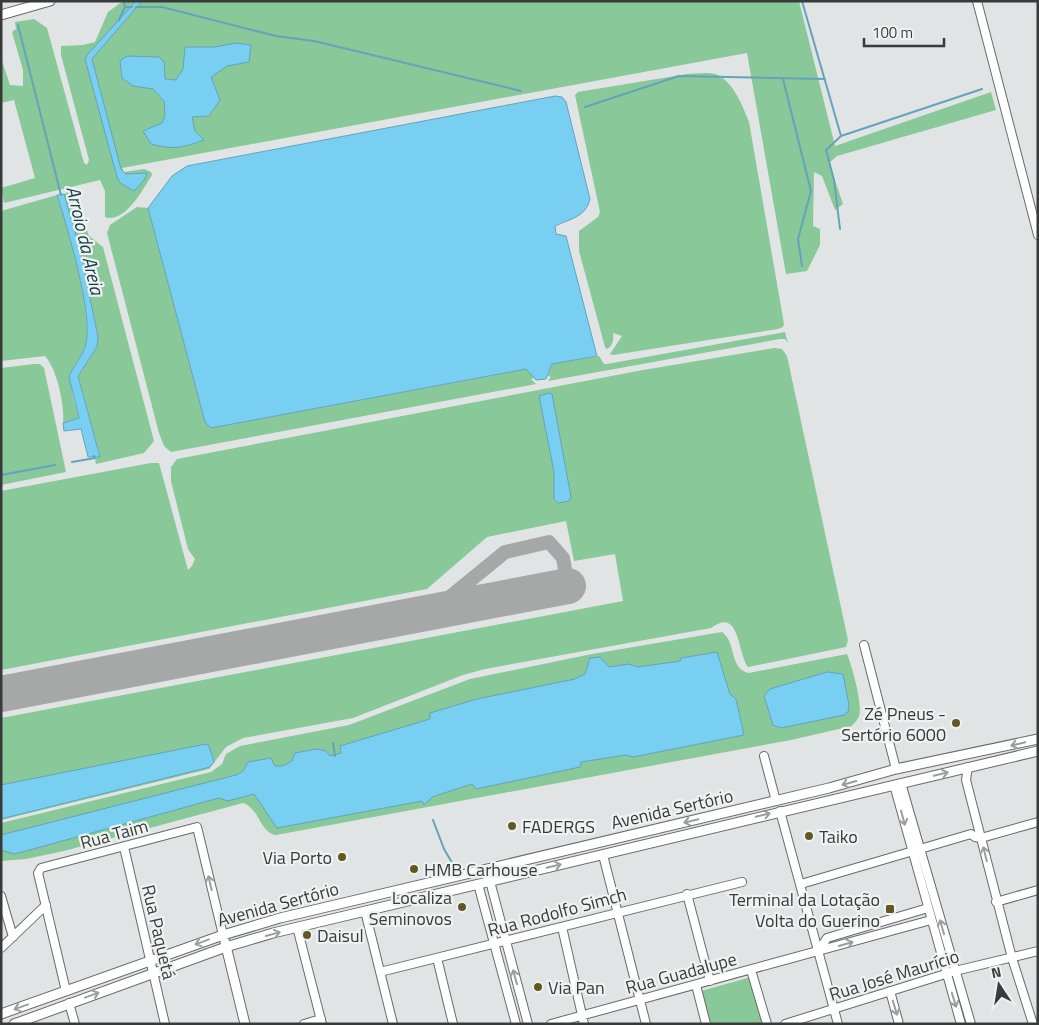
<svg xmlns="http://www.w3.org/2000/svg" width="1039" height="1025" font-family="'Titillium Web',sans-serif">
  <rect width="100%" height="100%" fill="#e0e4e4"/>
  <path fill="#88c899" d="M123,1h676l36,145 156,-54 5,18 -159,46 -8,7 14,41 -8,6 -13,-34 -8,-4 -1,54 7,3v16l-13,26 -21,3 -39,-221 -625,115 2,4 20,-3 7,3 1,3c-9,14 -27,49 -47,42v-26l-5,-11 -96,23 -3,-15 34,-10 -21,-78 -13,3v-45l9,27 13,1v-16l-11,-38 4,-3 -1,-7 19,-3 13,9 37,135 3,2 2,-5 -28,-105v-9l22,-1 12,-3 13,-30z
    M687,74c8,0 20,-2 28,0 18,6 28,33 34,48l35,202 -1,3 -5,2 -165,26 -3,-1 12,-18 -9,-3c1,6 0,13 -6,16l-2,-2 -26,-96v-20l19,-14 2,-5 -25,-117 3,-3z
    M68,192l6,1 15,43 14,11 51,194 -10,12 -48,11 -1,-6 5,-2 -22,-80 19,-29 1,-10 -18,-88 -16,-55z
    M57,195c14,41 28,92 30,135 1,14 -4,22 -10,33 -11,18 -3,37 2,55l-16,5c2,-17 -6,-54 -18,-67l-44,5v-150z
    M137,207l11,1 57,214 6,6 316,-59 7,9 -3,1 5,5 -365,68 -7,-6 -5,-13 -52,-200 3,-8z
    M785,332l3,11 -3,-4h-5l-232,42 3,-4 -3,-1 4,-12 47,-8 5,8h3z
    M774,348l8,1 5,7 61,284 -2,7 -98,20c-11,-15 -8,-61 -37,-39l-226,41 -22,6 -110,43 -110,20 -17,9 -17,22 -208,51v-102l622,-117 -8,-47 -41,7 -8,-40 -79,16 -60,52 -426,81v-179l150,-28h8l29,107 4,-4 3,-7 -7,-10 -17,-68v-14l6,-8 466,-89z
    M34,364h6l4,4 22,104 -65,13v-117z
    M722,632c15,11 7,37 27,41l98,-19c5,12 16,51 12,62 -1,4 -5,7 -7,10l-61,14 -515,95c-17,-3 -15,-25 -33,-32l-179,48 -38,8 -25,2v-38l210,-51 11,-8 4,-10 14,-8 109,-21 121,-46 122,-25z
    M751,977l13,47h-54l-9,-33z"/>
  <path fill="#78cff2" stroke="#65a3bb" d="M136,1h6l-50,58 29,110 5,5 21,-1 -2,6 -11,12 -14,-8 -3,-6 -32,-118 3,-5z
    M236,43l15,2 -2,17 -22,4 -16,11 9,23 -11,16 -17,1 3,14 9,9c-22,8 -31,10 -53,4l-8,-13 19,-8 3,-8 -1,-14 -11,-12 -20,-3 -11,-8 -2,-17 7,-5 32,1 5,5 1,17 11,1 7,-11 2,-22h30z
    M555,96l7,1 4,5 24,97c-4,18 -20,20 -35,27l1,8 10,2 31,120 -45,8 -6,15 -10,1 -10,-11 -315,59 -6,-6 -57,-214 24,-32 15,-10z
    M64,194l16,55 18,88 -1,10 -19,29 22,81h-12l-7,-28 -17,2 -1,-8 16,-5 -10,-41c4,-12 15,-21 17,-34 7,-30 -19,-117 -29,-148z
    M549,393l3,1 19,103 -2,4 -11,2 -4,-4v-27l-15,-76z
    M717,652l13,42 6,5 8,36 -111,22 -7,-2 -45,7 -1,5 -104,22 -4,-5 -40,13 -8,8 -2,-4 -145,27 -23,-34 -26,7 -9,-3 -204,56 -14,-4v-15l235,-60 7,-4 5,-9 23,-4 4,8h8l9,-5 3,-8 22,-4 9,2 4,5 11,-3 -1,-7 90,-27v-6l47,-14 98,-20 10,-5 5,-16 10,-1 9,10 20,-3 9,3 42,-6 1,-3z
    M827,672l16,2 6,31 -1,7 -4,3 -63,13 -8,-3 -9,-29 6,-7z
    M206,744l3,2 5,16 -4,5 -209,52v-34z"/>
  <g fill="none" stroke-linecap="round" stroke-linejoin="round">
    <path stroke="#65a3bb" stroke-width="2" d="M802,1l39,135 141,-47
      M125,7h7
      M136,7h26l114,29 38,5 207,50
      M119,20l6,-13 -1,-6
      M18,25l43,170
      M783,79l28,112 -13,48 4,27
      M585,107l94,-31 146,3
      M840,229l-6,-49 -8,-30 15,-14
      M72,462l23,-4 -1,-2
      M1,475l54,-10
      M333,743l2,13
      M433,820l11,29 13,22"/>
    <path stroke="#a6a8a8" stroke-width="14" d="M373,623l54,-11 12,-6 66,-54 44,-10 14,16 5,28"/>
    <path stroke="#a6a8a8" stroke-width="36" d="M1,694l567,-108"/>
    <g stroke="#676b6b" stroke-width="10">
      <path id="minor" d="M977,1l61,234
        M864,645l32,124
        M764,756l12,45
        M968,767l-2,13 46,178 21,66
        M901,783l70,241
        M894,785l67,239
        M780,811l58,213
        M124,847l41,177
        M603,855l43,169
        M487,870l41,154
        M478,884l38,140
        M801,884l170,-50 4,3 6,1 57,-16
        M687,894l23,87
        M1,896l12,41
        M996,902l42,-12
        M365,911l28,113
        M297,927l25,97
        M562,927l22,97
        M1,948l45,-43
        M818,952l9,-14 101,-30
        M437,958l16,66
        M751,970l16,54
        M380,972l362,-90
        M696,985l10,39
        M66,991l-28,-118 3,-5 156,-41 26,108
        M890,991l9,33
        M69,1003l6,21
        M304,1024l17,-5
        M551,1024l380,-104
        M785,1024l170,-53 83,-20"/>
    </g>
    <g stroke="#676b6b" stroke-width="11">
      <path id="major" d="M1,15l49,-14
        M225,942l20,82
        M1,1014l222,-79 57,-17 549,-130 67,-19 142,-30
        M14,1024l212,-77 47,-14 765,-182"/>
    </g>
    <use href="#minor" stroke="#fff" stroke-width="8"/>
    <use href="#major" stroke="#fff" stroke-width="9"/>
  </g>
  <defs><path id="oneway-shaft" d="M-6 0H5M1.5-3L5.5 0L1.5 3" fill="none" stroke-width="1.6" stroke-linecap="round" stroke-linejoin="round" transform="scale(1.25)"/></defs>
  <g stroke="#9c9d9d">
    <use href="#oneway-shaft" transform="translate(1018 744) rotate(166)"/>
    <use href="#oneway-shaft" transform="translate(941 774) rotate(-13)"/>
    <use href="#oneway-shaft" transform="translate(849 783) rotate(164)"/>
    <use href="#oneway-shaft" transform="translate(763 815) rotate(-14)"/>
    <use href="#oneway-shaft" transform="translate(903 818) rotate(75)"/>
    <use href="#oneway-shaft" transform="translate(691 821) rotate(167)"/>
    <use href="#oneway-shaft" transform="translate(985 854) rotate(-104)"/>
    <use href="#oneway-shaft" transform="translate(554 866) rotate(-13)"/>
    <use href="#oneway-shaft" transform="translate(210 883) rotate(-103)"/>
    <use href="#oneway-shaft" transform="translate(942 927) rotate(-106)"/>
    <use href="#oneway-shaft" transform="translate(273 934) rotate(-15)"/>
    <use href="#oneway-shaft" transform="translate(202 942) rotate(160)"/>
    <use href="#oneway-shaft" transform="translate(846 944) rotate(-16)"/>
    <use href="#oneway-shaft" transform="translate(515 977) rotate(-105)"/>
    <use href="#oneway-shaft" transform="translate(92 995) rotate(-20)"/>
    <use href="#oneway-shaft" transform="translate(954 1000) rotate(73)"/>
    <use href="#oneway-shaft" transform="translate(21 1007) rotate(160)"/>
    <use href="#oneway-shaft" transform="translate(895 1008) rotate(73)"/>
  </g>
  <g fill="#635824" stroke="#eef2f1" stroke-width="2">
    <circle cx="956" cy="723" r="5"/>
    <circle cx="512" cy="826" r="5"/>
    <circle cx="809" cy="836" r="5"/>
    <circle cx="342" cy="857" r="5"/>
    <circle cx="414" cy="869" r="5"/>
    <circle cx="462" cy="907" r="5"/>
    <rect x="885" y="904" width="10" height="10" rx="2.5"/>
    <circle cx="307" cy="935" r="5"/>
    <circle cx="538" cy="987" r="5"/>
  </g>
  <g text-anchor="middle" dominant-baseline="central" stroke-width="4.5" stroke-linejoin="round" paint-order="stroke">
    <g font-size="18" fill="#393b3b" stroke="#eef2f1" text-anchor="start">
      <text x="946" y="713" text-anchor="end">Zé Pneus -<tspan x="946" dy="21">Sertório 6000</tspan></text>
      <text x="522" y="826">FADERGS</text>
      <text x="819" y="836">Taiko</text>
      <text x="332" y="857" text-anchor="end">Via Porto</text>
      <text x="424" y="869">HMB Carhouse</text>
      <text x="452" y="897" text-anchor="end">Localiza<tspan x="452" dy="21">Seminovos</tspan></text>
      <text x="880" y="899" text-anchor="end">Terminal da Lotação<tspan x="880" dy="21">Volta do Guerino</tspan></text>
      <text x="317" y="935">Daisul</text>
      <text x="548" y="987">Via Pan</text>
    </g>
    <g font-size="18" fill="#393b3b" stroke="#eef2f1">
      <text transform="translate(672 809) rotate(-13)">Avenida Sertório</text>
      <text transform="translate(114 834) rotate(-15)">Rua Taim</text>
      <text transform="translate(278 904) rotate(-15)">Avenida Sertório</text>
      <text transform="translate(557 912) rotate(-15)">Rua Rodolfo Simch</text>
      <text transform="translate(159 932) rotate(77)">Rua Paquetá</text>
      <text transform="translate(681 973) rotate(-15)">Rua Guadalupe</text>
      <text transform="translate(894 975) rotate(-17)">Rua José Maurício</text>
    </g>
    <g font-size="19" font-style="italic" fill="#133a49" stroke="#eef2f1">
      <text transform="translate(86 240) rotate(77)">Arroio da Areia</text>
    </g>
  </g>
  <rect width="1039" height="1025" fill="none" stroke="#393b3b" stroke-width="5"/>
  <g transform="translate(999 985) rotate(348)" stroke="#eef2f1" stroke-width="4" paint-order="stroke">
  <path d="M0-4L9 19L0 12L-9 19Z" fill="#393b3b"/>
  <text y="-8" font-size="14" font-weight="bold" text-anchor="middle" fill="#393b3b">N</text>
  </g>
  <path d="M864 38v8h80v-8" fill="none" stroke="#393b3b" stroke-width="2.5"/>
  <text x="872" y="38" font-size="15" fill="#393b3b" stroke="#eef2f1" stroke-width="4" paint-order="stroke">100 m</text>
</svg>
